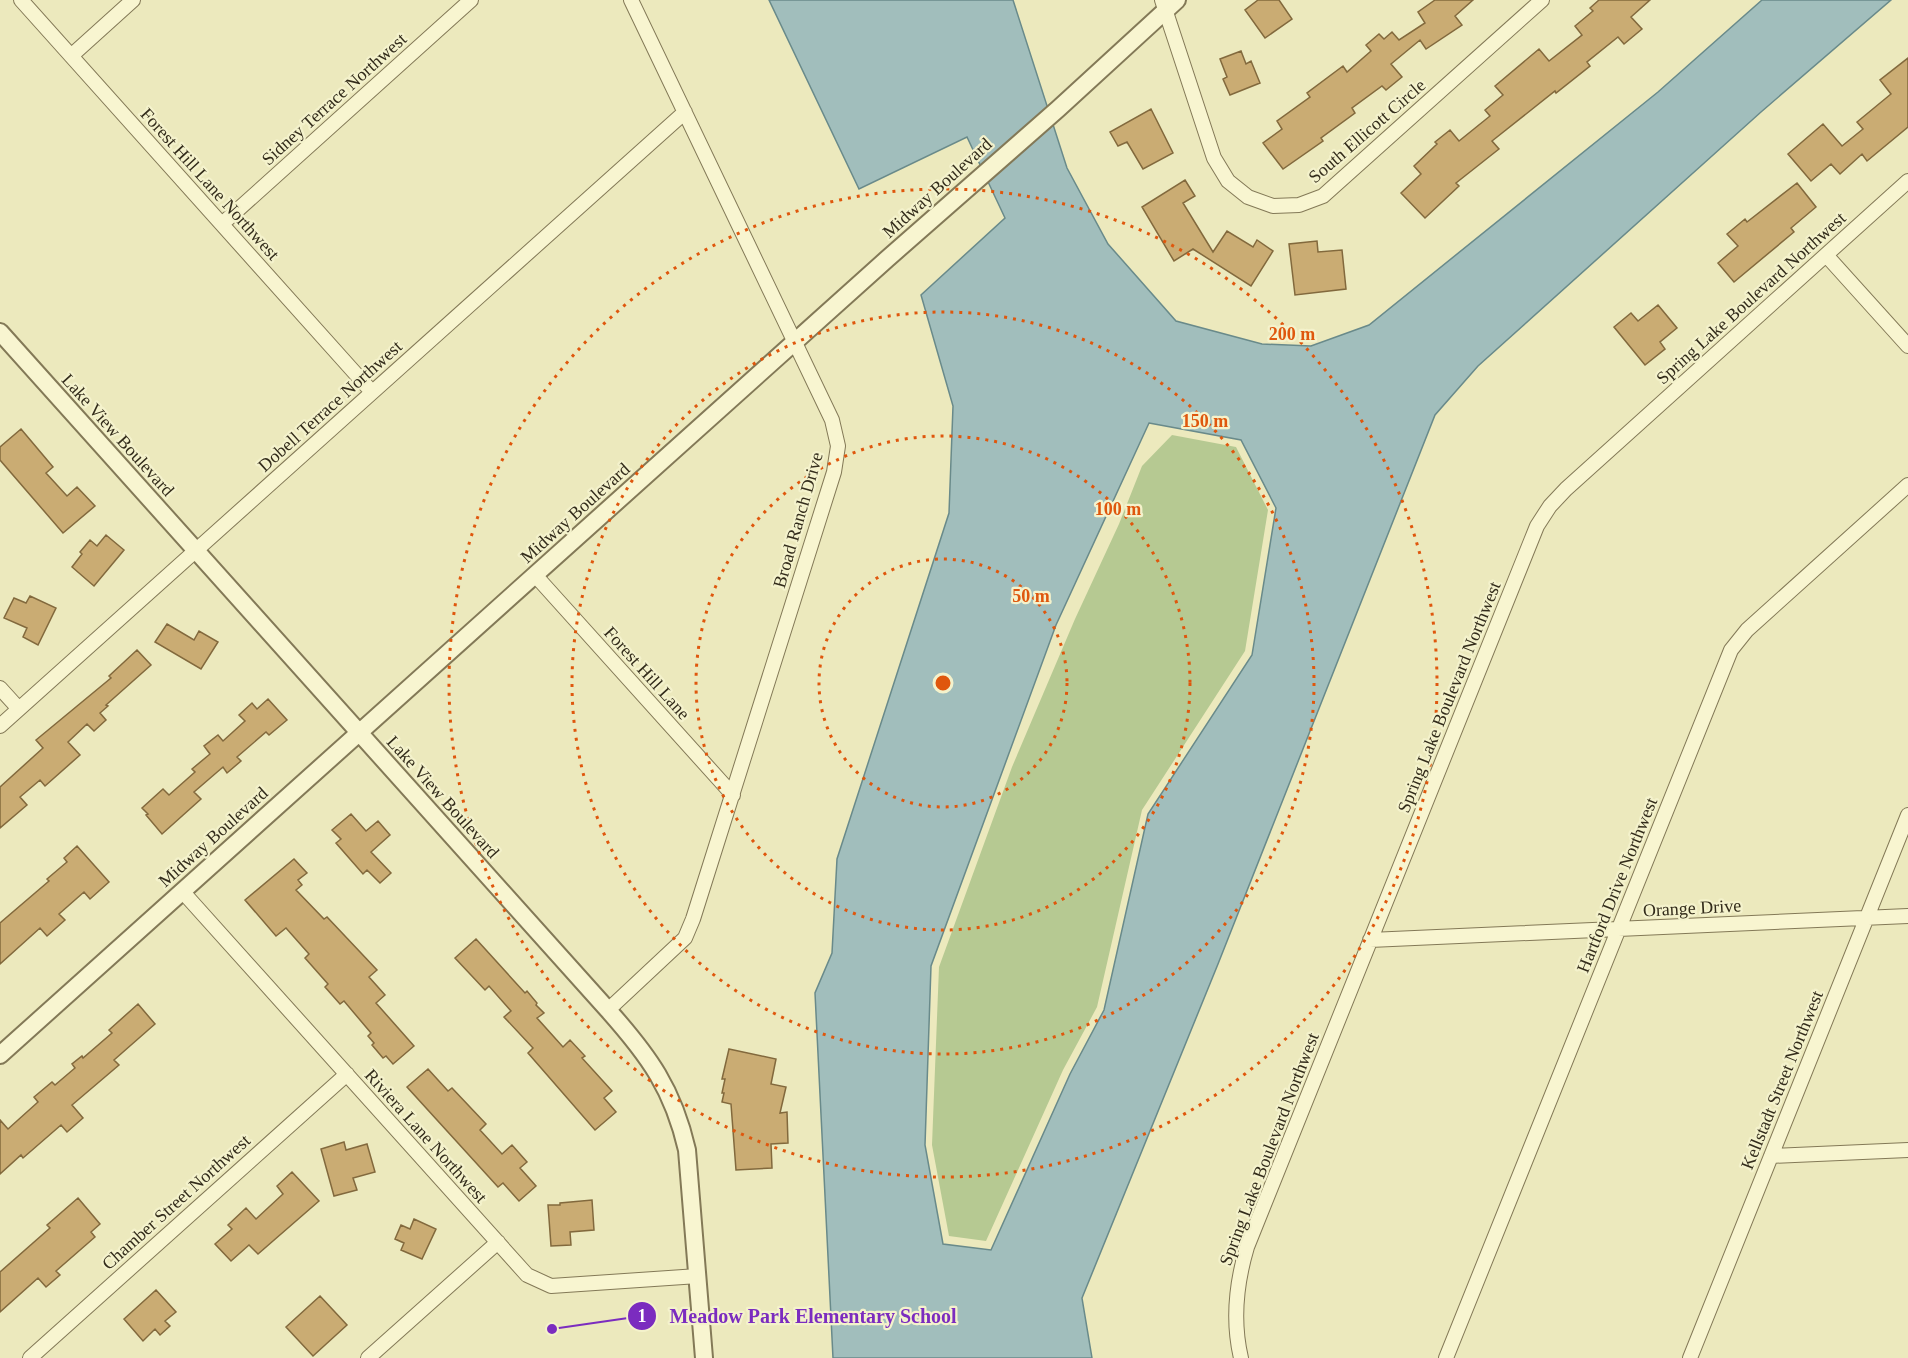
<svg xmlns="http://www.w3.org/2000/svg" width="1908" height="1358" font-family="'Times New Roman',serif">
  <rect width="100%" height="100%" fill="#ece9bd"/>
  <path fill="#b6c992" d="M1172,435l64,12 32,63 -23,141 -103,159 -45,197 -34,63 -77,171 -37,-5 -17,-91 7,-178 73,-200 63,-148 44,-95 23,-58z"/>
  <path fill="#a1bebc" stroke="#698a8a" stroke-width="1.5" fill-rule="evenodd" d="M769,0h244l54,168 41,76 68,77 86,23 49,2 58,-21 289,-233 104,-92h129l-130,112 -283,254 -43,49 -217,549 -136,334 10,60h-259l-18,-365 17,-40 5,-94 112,-346 4,-107 -32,-111 84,-77 -38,-81 -108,52zM1149,423l92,17 35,68 -24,147 -104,159 -44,196 -34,64 -79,176 -48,-6 -18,-99 6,-179 125,-341z"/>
  <path fill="#caac73" stroke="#82693d" stroke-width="1.5" d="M1258,0h21l13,19 -27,19 -20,-28z
    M1435,0h38l-18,16 7,9 -36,24 -6,-9 -29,24 11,13 -16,13 -4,-4 -30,22 3,5 -34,25 2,3 -40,28 -20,-26 19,-14 -5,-8 33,-24 -3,-4 36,-27 4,6 24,-21 -5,-6 13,-11 5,5 8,-7 7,8 26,-17 -7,-11z
    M1599,0h51l-19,17 11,12 -18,15 -6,-7 -31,25 3,4 -34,27 -1,-2 -63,50 7,8 -43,34 3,3 -34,32 -24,-25 20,-19 -7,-8 23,-22 -2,-2 15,-12 9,11 31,-25 -5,-6 18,-15 -8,-9 44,-37 10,12 33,-26 -7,-9 18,-15 -3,-3z
    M1241,51l5,13 5,-3 9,22 -30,12 -7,-16 4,-2 -7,-18z
    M1908,58v69l-41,34 -5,-7 -22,20 -9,-10 -20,17 -23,-27 35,-30 19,22 21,-17 -6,-7 34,-28 -11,-14z
    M1151,109l22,44 -30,16 -16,-27 -9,4 -8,-14z
    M1185,180l10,16 -12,7 30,49 14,-21 26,16 4,-7 16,11 -22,35 -58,-37 -19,12 -32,-54z
    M1797,183l19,24 -25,21 3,4 -60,50 -16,-19 20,-17 -11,-12 18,-15 2,3z
    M1317,241l1,11 24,-2 4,39 -51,6 -6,-51z
    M1658,305l19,23 -17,14 5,7 -20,16 -31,-38 17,-14 7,8z
    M21,429l32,38 -7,6 21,23 10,-9 18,19 -32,27 -63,-73v-13z
    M106,535l18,15 -30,36 -22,-19 10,-13 -2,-2 10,-12 7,6z
    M30,596l26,12 -18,37 -15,-8 4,-9 -23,-10 10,-20 12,5z
    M167,624l27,16 5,-9 19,11 -17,27 -46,-27z
    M137,650l14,15 -45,40 2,1 -8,7 6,7 -12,11 -7,-7 -19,18 12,13 -35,31 -5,-6 -20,17 7,8 -27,23v-41l43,-39 -7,-8 75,-62 -2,-2z
    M268,699l19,21 -18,15 -3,-3 -29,25 4,4 -14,12 -4,-6 -29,25 7,7 -39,35 -16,-19 2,-1 -6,-6 21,-19 6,6 26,-23 -3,-3 18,-15 -6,-8 14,-11 5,6 22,-20 -6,-6 13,-12 5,6z
    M351,814l15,17 12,-10 12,14 -19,17 20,21 -11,10 -13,-13 -4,4 -27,-31 5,-4 -9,-9z
    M77,846l32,36 -19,17 -6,-7 -25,22 6,6 -18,16 -7,-8 -40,36v-41l49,-42 -2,-2 20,-17 -3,-4z
    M294,859l13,14 -9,7 4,5 -6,5 28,29 3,-2 50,53 -8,7 16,18 -9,8 38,43 -21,18 -7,-8 -3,2 -11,-13 2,-2 -6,-7 3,-3 -27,-32 -4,3 -15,-17 3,-3 -23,-26 4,-4 -23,-26 -10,8 -31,-36z
    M476,939l49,54 2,-2 10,12 -1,2 8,8 -7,5 26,29 7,-7 15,16 -3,2 30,33 -8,7 12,14 -21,18 -67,-77 5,-5 -29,-31 7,-6 -22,-25 -4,4 -30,-32z
    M138,1004l17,20 -41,36 5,5 -47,40 11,13 -16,14 -6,-7 -38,33 -2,-3 -21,19v-54l8,9 30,-27 -4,-5 18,-15 3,3 20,-17 -3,-4 10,-8 1,2 29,-25 -3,-3z
    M729,1049l47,10 -5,25 15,3 -6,26 7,-1 1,31 -17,1 1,24 -36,2 -5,-66 -9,-2 2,-9h-2l3,-14h-3z
    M428,1069l20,22 4,-3 34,36 -6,6 22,24 10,-9 15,17 -7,6 16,18 -17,15 -16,-18 -5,4 -91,-100z
    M344,1142l2,8 21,-6 8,28 -22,6 4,12 -23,6 -13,-47z
    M292,1172l27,29 -61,53 -9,-9 -18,16 -16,-17 17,-15 -4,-4 18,-17 10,11 27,-25 -6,-8z
    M78,1198l22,26 -9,8 4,5 -39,34 4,4 -14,12 -8,-9 -38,34v-40l50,-44 -3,-3z
    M592,1200l2,30 -24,2 1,13 -20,1 -3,-41h12v-2z
    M414,1219l22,10 -14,30 -21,-9 3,-7 -9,-4 6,-14 9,4z
    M156,1290l20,22 -11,9 5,5 -10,9 -5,-6 -12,12 -19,-22z
    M320,1296l27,29 -34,31 -27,-29z"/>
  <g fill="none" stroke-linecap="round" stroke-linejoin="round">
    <g stroke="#837957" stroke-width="16">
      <path id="minor" d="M21,0l351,392
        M1162,0l52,158 14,23 20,16 25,9 26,-1 24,-9 219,-196
        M71,56l62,-56
        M222,224l249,-224
        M1826,255l82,91
        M535,575l198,220
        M0,688l19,21
        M0,726l685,-614
        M182,891l345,384 24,11 147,-10
        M1370,940l538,-24
        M608,1010l77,-72 8,-19 141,-447 4,-26 -6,-26 -201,-420
        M1771,1156l137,-6
        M30,1358l317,-284
        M368,1358l130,-116
        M1241,1358c-9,-38 -5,-74 6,-111l290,-721 13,-20 16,-17 342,-308
        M1446,1358l285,-708 16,-20 161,-145
        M1690,1358l218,-543"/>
    </g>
    <g stroke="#837957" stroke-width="20">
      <path id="tertiary" d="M0,332l608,678c41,46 65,79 79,140l17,208
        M0,1055l887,-796 171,-150 119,-109"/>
    </g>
    <use href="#minor" stroke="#f8f5d0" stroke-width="14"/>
    <use href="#tertiary" stroke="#f8f5d0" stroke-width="16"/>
  </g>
  <g fill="none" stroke="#df570d" stroke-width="3" stroke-dasharray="3 6">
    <circle cx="943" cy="683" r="124"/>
    <circle cx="943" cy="683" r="247"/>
    <circle cx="943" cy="683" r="371"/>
    <circle cx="943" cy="683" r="494"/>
  </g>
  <g text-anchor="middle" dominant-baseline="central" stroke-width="4.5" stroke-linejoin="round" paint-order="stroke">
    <g font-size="18" fill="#332c1b" stroke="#f4f2cc">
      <text transform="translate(334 99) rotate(-42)">Sidney Terrace Northwest</text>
      <text transform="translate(1367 131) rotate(-41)">South Ellicott Circle</text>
      <text transform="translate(210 184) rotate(48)">Forest Hill Lane Northwest</text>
      <text transform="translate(937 188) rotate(-42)">Midway Boulevard</text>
      <text transform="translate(1751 298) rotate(-42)">Spring Lake Boulevard Northwest</text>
      <text transform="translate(330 406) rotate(-42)">Dobell Terrace Northwest</text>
      <text transform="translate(118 435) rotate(48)">Lake View Boulevard</text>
      <text transform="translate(575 513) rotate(-42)">Midway Boulevard</text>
      <text transform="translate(798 520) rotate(-74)">Broad Ranch Drive</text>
      <text transform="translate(647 673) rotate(48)">Forest Hill Lane</text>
      <text transform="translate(1449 697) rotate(-68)">Spring Lake Boulevard Northwest</text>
      <text transform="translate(443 797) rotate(48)">Lake View Boulevard</text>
      <text transform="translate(213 837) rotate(-42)">Midway Boulevard</text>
      <text transform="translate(1617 885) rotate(-68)">Hartford Drive Northwest</text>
      <text transform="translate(1692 908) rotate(-3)">Orange Drive</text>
      <text transform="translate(1782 1080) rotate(-68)">Kellstadt Street Northwest</text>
      <text transform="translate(426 1136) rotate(48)">Riviera Lane Northwest</text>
      <text transform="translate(1269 1149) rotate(-69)">Spring Lake Boulevard Northwest</text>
      <text transform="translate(176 1202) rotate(-42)">Chamber Street Northwest</text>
    </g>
  </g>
  <circle cx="943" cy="683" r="9" fill="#df570d" stroke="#f4f2cc" stroke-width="3"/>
  <g font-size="18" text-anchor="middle" font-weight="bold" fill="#df570d" stroke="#f4f2cc" stroke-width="4.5" stroke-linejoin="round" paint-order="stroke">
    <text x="1292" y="340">200 m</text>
    <text x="1205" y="427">150 m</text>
    <text x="1118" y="515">100 m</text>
    <text x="1031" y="602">50 m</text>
  </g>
  <path fill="none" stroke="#7b2cbf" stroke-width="2" d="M552 1329L642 1316"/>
  <g fill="#7b2cbf" stroke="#f4f2cc" stroke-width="2">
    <circle cx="552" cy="1329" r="6"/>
    <circle cx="642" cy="1316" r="15"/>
  </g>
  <g font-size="18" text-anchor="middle" font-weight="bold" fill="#fff">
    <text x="642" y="1322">1</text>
  </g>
  <g font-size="20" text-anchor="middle" font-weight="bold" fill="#7b2cbf" stroke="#f4f2cc" stroke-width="4.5" stroke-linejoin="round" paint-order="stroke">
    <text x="813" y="1323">Meadow Park Elementary School</text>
  </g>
</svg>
